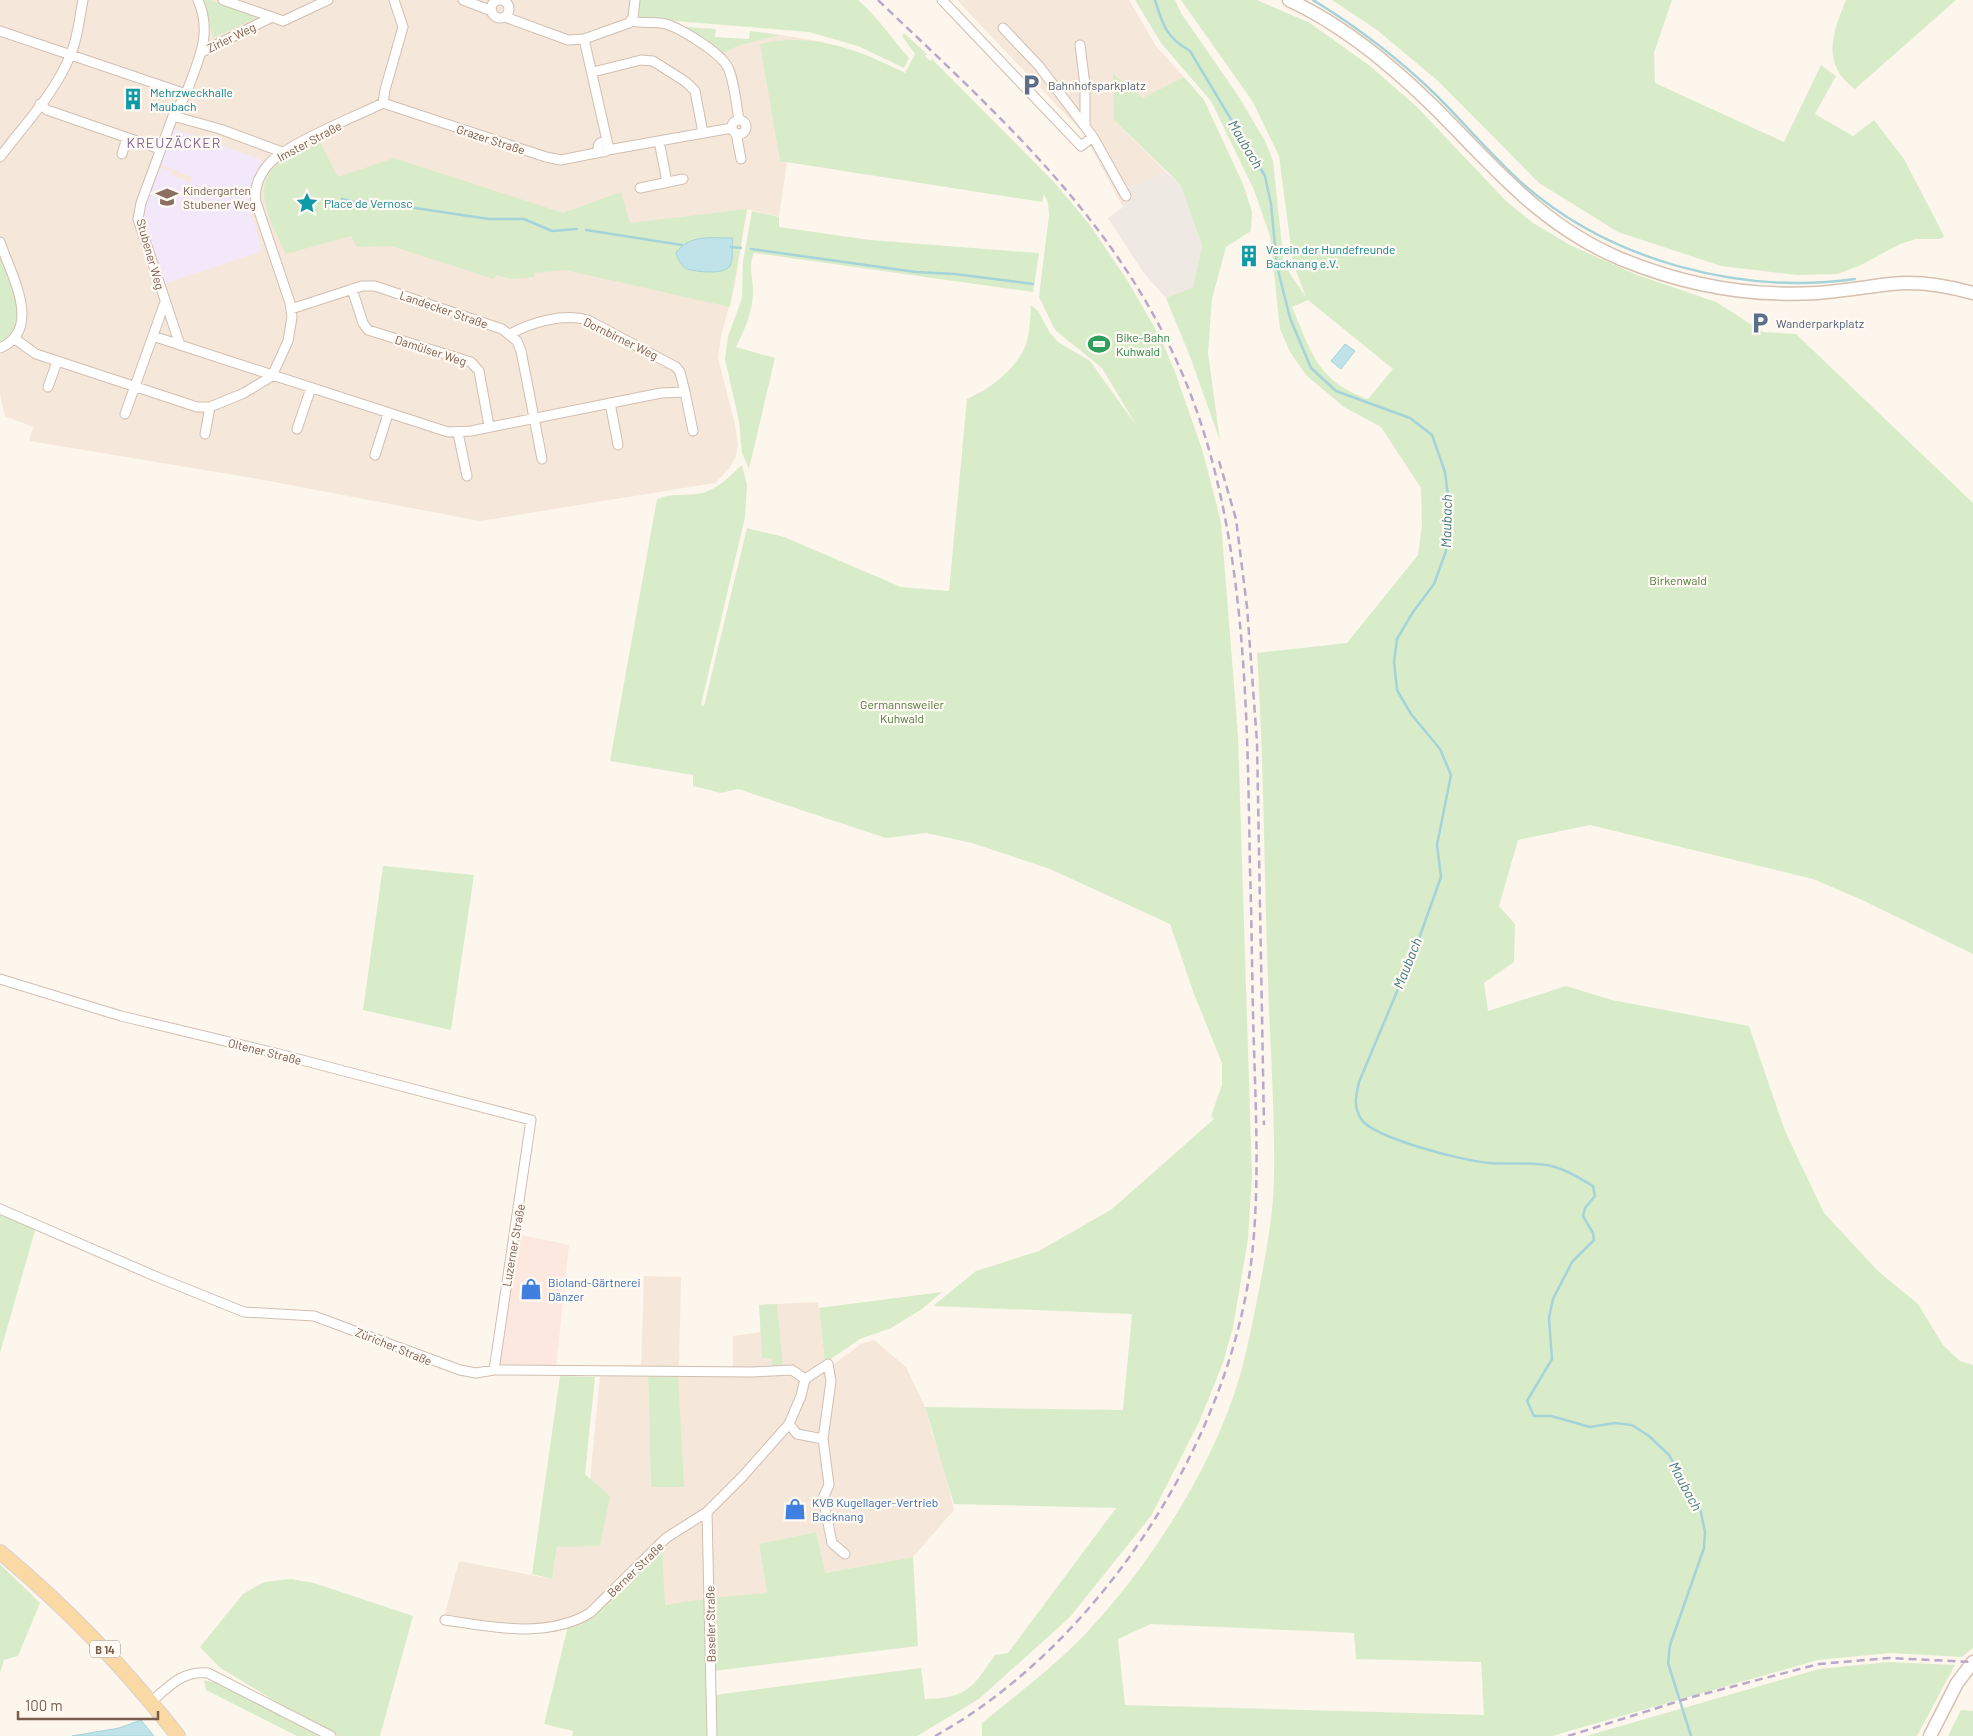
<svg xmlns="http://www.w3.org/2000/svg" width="1973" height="1736" font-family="Barlow,sans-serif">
  <rect width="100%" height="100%" fill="#fdf6ec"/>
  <path fill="#f5e8da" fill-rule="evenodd" d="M0,0h638l26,20 58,34 16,-8 43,-11 42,7 -36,120 -8,55 -32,-8 -12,75 -14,52 -3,22 17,67 3,19 -2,12 -7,13 -14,14 -235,38 -227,-43 -224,-37 4,-14 -28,-11 -5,-22v-41l14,-20 2,-32 -16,-48z
    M957,0h172l27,46 28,31 -41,22 -29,-26v47l52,52 -38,16 -5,19 -40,-74z
    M644,1276l37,1 -2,89 54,2v-32l29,-4 -3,-27 59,-3 7,61 6,3 30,-22 13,-4 32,27 19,40 7,27 10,24 12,52 -41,47 -89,16 -8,-41 -57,12 8,49 -103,12 -2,-59 -72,63 -28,14 -48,3 -70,-9 15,-56 93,18 5,-32 53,-51 -20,-17 11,-113 40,-1zM648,1375l36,112 -33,-1z"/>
  <path fill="#fde8e0" d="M517,1234l52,11 -13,122 -56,-3 -1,-20z"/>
  <path fill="#efe9e4" d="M1166,172l14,12 22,61 -9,42 -27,11 -23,-26 -35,-54 15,-11 5,-19z"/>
  <path fill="#f3e8fa" d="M172,128l90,32 -12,33 -1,13 13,45 -101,34 -20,-68 18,-50 13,5v4l19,6 1,-5 -32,-12z"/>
  <path fill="#d8ecc9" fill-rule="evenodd" d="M204,0h6l49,17 -46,21z
    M638,0h220c20,17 33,38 51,58l-5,10 -46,-22 -49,-14 -145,-12h-20l-5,-3z
    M1135,0h40l6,13 58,84 26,44 8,20 11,104 22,32 -13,-34 -14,-107 -26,-54 -72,-102h76l53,23 60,43 46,40 90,95 27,22 37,22 67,30 79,27 47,30 33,2 177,169v451l-113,-55 -47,-20 -223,-54 -72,15 -19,66 16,18 -1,38 -30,21 4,28 78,-25 46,14 137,26 36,105 39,82 54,58 40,33 25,41 17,16 13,4v283l-11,9 -72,-4 -72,7 -266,76h-570v-13c36,-29 74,-58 106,-92 62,-66 124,-163 150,-249 9,-30 15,-62 21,-92 7,-38 15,-77 15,-116 1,-64 -4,-129 -6,-193 -4,-110 -4,-219 -11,-328l90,-10 71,-88 4,-30 -1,-37 -40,-61 -37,-20 -38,-32 -16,-23 -10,-23 -10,-93 -16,-46 -43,-89 -50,-58zM1308,300l85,69 -25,30c-51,-18 -56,-46 -76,-92zM1151,1624l203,9 2,26 125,3 3,53 -359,-10 -7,-66z
    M1332,0h340l-18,53 1,30 129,59 37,-77 15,11 -21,38 38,22 21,-16 30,39 40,77 -3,3h-25l-16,5 -39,21 -24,9 -40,1 -76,-9 -103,-34 -79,-49 -101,-102 -61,-51z
    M1846,0h110l-101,89c-35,-25 -22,-57 -9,-89z
    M686,27l30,2 -1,8 34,2 1,-8 31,4 -43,11 -16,8 -37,-24z
    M904,33l23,21 -2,2 5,5 2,-2 122,123 36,43 39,58 32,56 14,33 27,77 19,73 17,213 14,442 -4,62 -15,88 -10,36 -24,59 -48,94 -81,101 -91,82 -62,37h-201l-1,-41 206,-27 4,31c43,-1 47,-11 70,-44l13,-2 108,-145 -162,-4 -29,-97 198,3 9,-96 -199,-8 43,-35 63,-20 73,-42 102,-90 -3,-3 11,-31v-22l-28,-69 -24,-70 -120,-55 -78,-26 -46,-10 -40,5 -148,-49 -17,4 -28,-7v-11l-83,-14 47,-262c14,-6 25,-3 39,-5 20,-2 32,-17 46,-29l5,20 -2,32 -44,188 3,1 43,-178 37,9 117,50 48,4 18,-192c21,-9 45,-27 56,-48 7,-13 7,-31 8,-46l7,6 12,22 8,9 32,19 46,64 -34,-57 -47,-38 -16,-33 10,-82 -1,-12 -4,-9 -2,8 -262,-41 -20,-117c53,-12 97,5 145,29l10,-19 -13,-18z
    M1113,73l30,25 41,-21 20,23 39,84 9,28 -1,19 -25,16 -14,52 -4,54 12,88 -29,-82 -25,-61 27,-11 9,-42 -22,-61 -66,-64z
    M320,142l18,35 56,-19 169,55 58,-21 9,31 117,-14 -17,98 -165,-37 -31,3v4l-23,2 -15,-4 -2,4 -103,-33 -34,1 -6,-11 -65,18c-12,-26 -38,-67 -8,-90 11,-9 28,-15 42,-22z
    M752,211l27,6v10l91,13 169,13 -6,39 -279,-39c-6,13 -1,25 -1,38 0,21 -8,38 -17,56l39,11 -26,111 -7,-16 -3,-32 -14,-62 3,-22 14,-39 1,-37z
    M0,253l16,48 2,11 -4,21 -14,12z
    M383,866l91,9 -23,155 -88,-20z
    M0,1211l36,16 -36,126z
    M942,1292l-20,17 -31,19 -31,11 -35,24 -6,-55z
    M777,1304l6,63 -11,-1 -1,-7 -9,-1 -3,-53z
    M648,1375h30l6,112h-33z
    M560,1376l35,1 -10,97 25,22 -10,50 -43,1 -5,32 -20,-5z
    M816,1532l9,41 88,-16 5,89 -204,25 -2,-73 55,-5 -8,-49z
    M662,1546l3,59 40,-6 3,137h-136l1,-5 -29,-7 24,-98z
    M0,1564l40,39 -22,53 -14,4 -4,13z
    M291,1579l23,4 99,33 -33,120h-41l-43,-22 -77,-47 -19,-20 43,-53 21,-12z
    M1889,1662l66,3 -38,71h-331l233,-67z
    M204,1680l17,4 101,52h-25l-91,-46z
    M1961,1710l12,1v25h-25z"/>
  <path fill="#bfe3e8" stroke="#a5d3da" d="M733,238c-2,8 1,21 -3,28 -6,9 -33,6 -43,3 -6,-3 -9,-10 -11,-16 13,-19 35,-15 57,-15z
    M1345,344l10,7 -14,18 -10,-8z
    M141,1720l13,16h-82l47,-8z"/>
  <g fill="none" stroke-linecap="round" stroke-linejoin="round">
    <path stroke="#a5d3da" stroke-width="2.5" d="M1155,0c8,26 11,37 35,51l75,125 6,28 6,62 13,52 21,50 25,23 74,27 22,17 13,37 4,32 -3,47 -12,33 -21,28 -16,27 -3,23 3,28 14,24 29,35 11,26 -14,70 4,32 -24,67 -58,138c-3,14 -6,24 2,37 12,19 106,43 129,44 22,2 44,-2 65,4 14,4 26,12 38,19l2,10 -10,12 -2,8 10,17 1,7 -22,22 -19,37 -4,19 3,41 -25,42 7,15h17l39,11 25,-4 17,2 17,11 20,19 31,53 5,24 -1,16 -34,97 -2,18 23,73
      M1313,0c44,27 86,59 123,95 29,29 56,61 87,89 88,77 217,111 332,95
      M342,199l13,3 13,-1 121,18h35l28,12 25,-2
      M586,230l96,15
      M731,247l10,1
      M751,249l165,23 39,2 78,10"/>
    <g stroke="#d1beb0" stroke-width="11">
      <path id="street" d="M223,0l49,17
        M463,0l29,11
        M942,0l139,146 12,-9 33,59
        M491 9a9 9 0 1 1 18 0a9 9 0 1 1-18 0Z
        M505,17l63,23 16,-1 45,-16 4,-6 2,-17
        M631,21c12,3 24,0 35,3 16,5 53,28 61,42 7,11 9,39 12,53
        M1003,28l36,38 54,71
        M0,31l186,63c12,-34 27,-59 12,-94
        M584,39l24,106
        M1080,45l5,40v40
        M202,52l70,-35 11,4 45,-21
        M593,72l48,-12 12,1 33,21 9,9 8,42
        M186,94l-13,22 -32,87 -3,16 42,126 268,87 23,-1 190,-38 24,-1 -5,-20 -4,-5 -88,-47c-24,-7 -56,2 -78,14
        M383,103l163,54 15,3 40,-8
        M40,104l7,6 113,39
        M173,116l47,13 62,23
        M732 127a7 7 0 1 1 14 0a7 7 0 1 1-14 0Z
        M736,133l5,26
        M659,141l8,41
        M598 147a5 5 0 1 1 10 0a5 5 0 1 1-10 0Z
        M608,150l124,-22
        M122,154l5,-16
        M0,157c24,-32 55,-64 70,-101 8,-17 9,-37 13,-56
        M640,188l43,-9
        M0,242c10,31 44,87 0,106
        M352,289l11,34 5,7 103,32 8,9 10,55
        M291,309l71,-23h13l127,43 15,12 4,10 21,108
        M153,336l27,9
        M15,339l21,15 161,53h13l34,-14 28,-17 16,-35 4,-24 -2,-14 -34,-101c-2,-13 2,-25 11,-36 18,-22 88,-49 116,-63l2,-13 18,-63 -9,-27
        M48,387l9,-25
        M685,392l8,39
        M610,403l8,42
        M125,414l40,-112
        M297,429l14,-41
        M458,433l9,43
        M205,434l5,-27
        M375,455l13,-41
        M0,979l121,37 158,38 252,66 -37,250
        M0,1209l157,68 87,35 70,4 146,54 16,3 18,-3 258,2 40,-2 13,9
        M789,1424l8,10 26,5 6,46 -6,13 9,45 13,11
        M707,1512l5,224
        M445,1620c47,7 101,19 145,-7l76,-75 41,-26 36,-36 46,-52 12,-28 4,-17 23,-15 3,17 -8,58
        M151,1702c18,-16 32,-32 57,-29l123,63"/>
    </g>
    <g stroke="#d6c0b0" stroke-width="15">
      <path id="secondary" d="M1289,0c52,24 101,64 142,104 62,61 107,120 190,155 63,26 129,38 196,34 25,-2 49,-6 74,-9 26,-3 57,2 82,9
        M1930,1736l27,-53 16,-21"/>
    </g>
    <g stroke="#dad1cd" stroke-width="16">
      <path id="primary" d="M0,1552c66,55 125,116 178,184"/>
    </g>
    <use href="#street" stroke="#fff" stroke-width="9"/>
    <use href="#secondary" stroke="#fff" stroke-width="12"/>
    <use href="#primary" stroke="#fbd9a5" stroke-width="14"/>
    <path stroke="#b9a8c9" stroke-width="2.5" stroke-dasharray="8 5" stroke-linecap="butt" d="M878,0c116,111 233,214 300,364 69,153 69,340 72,506 2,59 2,119 4,178 2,66 5,132 -1,198 -18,189 -152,398 -318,490
      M1219,461l17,58 11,88 10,135 7,383
      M1568,1736l124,-39 127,-33 70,-6 84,4"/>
  </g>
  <defs>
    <g id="parking-bare" transform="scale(1.725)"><path d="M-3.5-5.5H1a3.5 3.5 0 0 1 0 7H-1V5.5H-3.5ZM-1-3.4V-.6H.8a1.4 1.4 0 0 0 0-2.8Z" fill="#5c6f8a" stroke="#fffaf3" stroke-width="2.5" paint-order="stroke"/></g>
    <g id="building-bare" transform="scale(1.725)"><path d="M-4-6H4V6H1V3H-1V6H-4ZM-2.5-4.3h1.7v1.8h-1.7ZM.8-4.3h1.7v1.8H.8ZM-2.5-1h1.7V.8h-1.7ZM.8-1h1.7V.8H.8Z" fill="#0f9aa8" stroke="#fffaf3" stroke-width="2.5" paint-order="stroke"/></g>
    <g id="school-bare" transform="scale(1.725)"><path d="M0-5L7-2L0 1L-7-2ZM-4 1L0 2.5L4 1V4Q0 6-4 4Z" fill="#8d6e63" stroke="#fffaf3" stroke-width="2.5" paint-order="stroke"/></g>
    <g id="sight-bare" transform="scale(1.725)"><path d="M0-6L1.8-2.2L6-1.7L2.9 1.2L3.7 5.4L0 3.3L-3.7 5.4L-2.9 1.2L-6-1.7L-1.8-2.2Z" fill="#0f9aa8" stroke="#fffaf3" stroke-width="2.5" paint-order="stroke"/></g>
    <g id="stadium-bare" transform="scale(1.725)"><path d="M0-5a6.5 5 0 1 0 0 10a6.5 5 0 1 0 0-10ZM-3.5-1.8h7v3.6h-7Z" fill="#2e9e5b" stroke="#fffaf3" stroke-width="2.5" paint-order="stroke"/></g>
    <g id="shop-bare" transform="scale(1.725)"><path d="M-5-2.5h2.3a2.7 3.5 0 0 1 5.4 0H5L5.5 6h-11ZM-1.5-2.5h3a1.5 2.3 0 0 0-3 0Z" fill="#3f7fe0" stroke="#fffaf3" stroke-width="2.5" paint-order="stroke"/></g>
  </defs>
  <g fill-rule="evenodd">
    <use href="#parking-bare" x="1031" y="85"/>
    <use href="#building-bare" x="133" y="99"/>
    <use href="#school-bare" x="167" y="197"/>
    <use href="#sight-bare" x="307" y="203"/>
    <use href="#building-bare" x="1249" y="256"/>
    <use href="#parking-bare" x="1760" y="323"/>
    <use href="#stadium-bare" x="1099" y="344"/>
    <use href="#shop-bare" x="531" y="1289"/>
    <use href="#shop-bare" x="795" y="1509"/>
  </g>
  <g text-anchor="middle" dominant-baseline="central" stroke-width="4.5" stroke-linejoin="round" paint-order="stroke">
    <rect fill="#fffaf3" stroke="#a28b7f" stroke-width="1" x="90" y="1640.5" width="30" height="17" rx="4"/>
    <g font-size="11" font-weight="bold" fill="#7a5c4d">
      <text x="105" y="1649">B 14</text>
    </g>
    <g font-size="12" fill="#7a5c4d" stroke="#fffaf3">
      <text transform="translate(231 37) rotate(-26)">Zirler Weg</text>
      <text transform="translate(491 139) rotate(18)">Grazer Straße</text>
      <text transform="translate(309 141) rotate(-28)">Imster Straße</text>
      <text transform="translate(151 254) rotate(74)">Stubener Weg</text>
      <text transform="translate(444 309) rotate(19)">Landecker Straße</text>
      <text transform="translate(621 338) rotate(26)">Dornbirner Weg</text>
      <text transform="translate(431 350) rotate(18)">Damülser Weg</text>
      <text transform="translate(265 1051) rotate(14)">Oltener Straße</text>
      <text transform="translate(513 1245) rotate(-80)">Luzerner Straße</text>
      <text transform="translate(394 1346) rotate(22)">Züricher Straße</text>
      <text transform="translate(635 1569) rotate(-44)">Berner Straße</text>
      <text transform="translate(710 1624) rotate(-91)">Baseler Straße</text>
    </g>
    <g font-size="12" fill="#4e5e75" stroke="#fffaf3" text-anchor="start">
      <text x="1048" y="85">Bahnhofsparkplatz</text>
      <text x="1776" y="323">Wanderparkplatz</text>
    </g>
    <g font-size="12" fill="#0d838f" stroke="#fffaf3" text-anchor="start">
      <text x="150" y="92">Mehrzweckhalle<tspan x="150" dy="14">Maubach</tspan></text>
      <text x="324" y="203">Place de Vernosc</text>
      <text x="1266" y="249">Verein der Hundefreunde<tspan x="1266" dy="14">Backnang e.V.</tspan></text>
    </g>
    <g font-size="12" fill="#785e54" stroke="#fffaf3" text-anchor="start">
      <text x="183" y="190">Kindergarten<tspan x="183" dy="14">Stubener Weg</tspan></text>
    </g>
    <g font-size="12" fill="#27864d" stroke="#fffaf3" text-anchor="start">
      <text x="1116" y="337">Bike-Bahn<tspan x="1116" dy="14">Kuhwald</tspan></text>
    </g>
    <g font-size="12" fill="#537a41" stroke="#fffaf3">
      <text x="1678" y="580">Birkenwald</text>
      <text x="902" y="704">Germannsweiler<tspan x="902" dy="14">Kuhwald</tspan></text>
    </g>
    <g font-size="12" fill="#366cbe" stroke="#fffaf3" text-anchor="start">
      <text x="548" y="1282">Bioland-Gärtnerei<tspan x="548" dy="14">Dänzer</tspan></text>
      <text x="812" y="1502">KVB Kugellager-Vertrieb<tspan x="812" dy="14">Backnang</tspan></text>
    </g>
    <g font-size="14" letter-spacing="1" fill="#846695" stroke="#fffaf3">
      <text x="174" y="142">KREUZÄCKER</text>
    </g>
    <g font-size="14" font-style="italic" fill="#437c86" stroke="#fffaf3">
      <text transform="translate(1246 144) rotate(59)">Maubach</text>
      <text transform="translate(1446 521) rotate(-89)">Maubach</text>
      <text transform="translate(1407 963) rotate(-68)">Maubach</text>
      <text transform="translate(1686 1486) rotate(62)">Maubach</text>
    </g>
  </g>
  <path d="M18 1711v8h140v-8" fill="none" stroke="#7a5c4d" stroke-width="2.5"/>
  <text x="25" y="1711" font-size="15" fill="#7a5c4d" stroke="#fffaf3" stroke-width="4" paint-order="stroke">100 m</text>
</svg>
